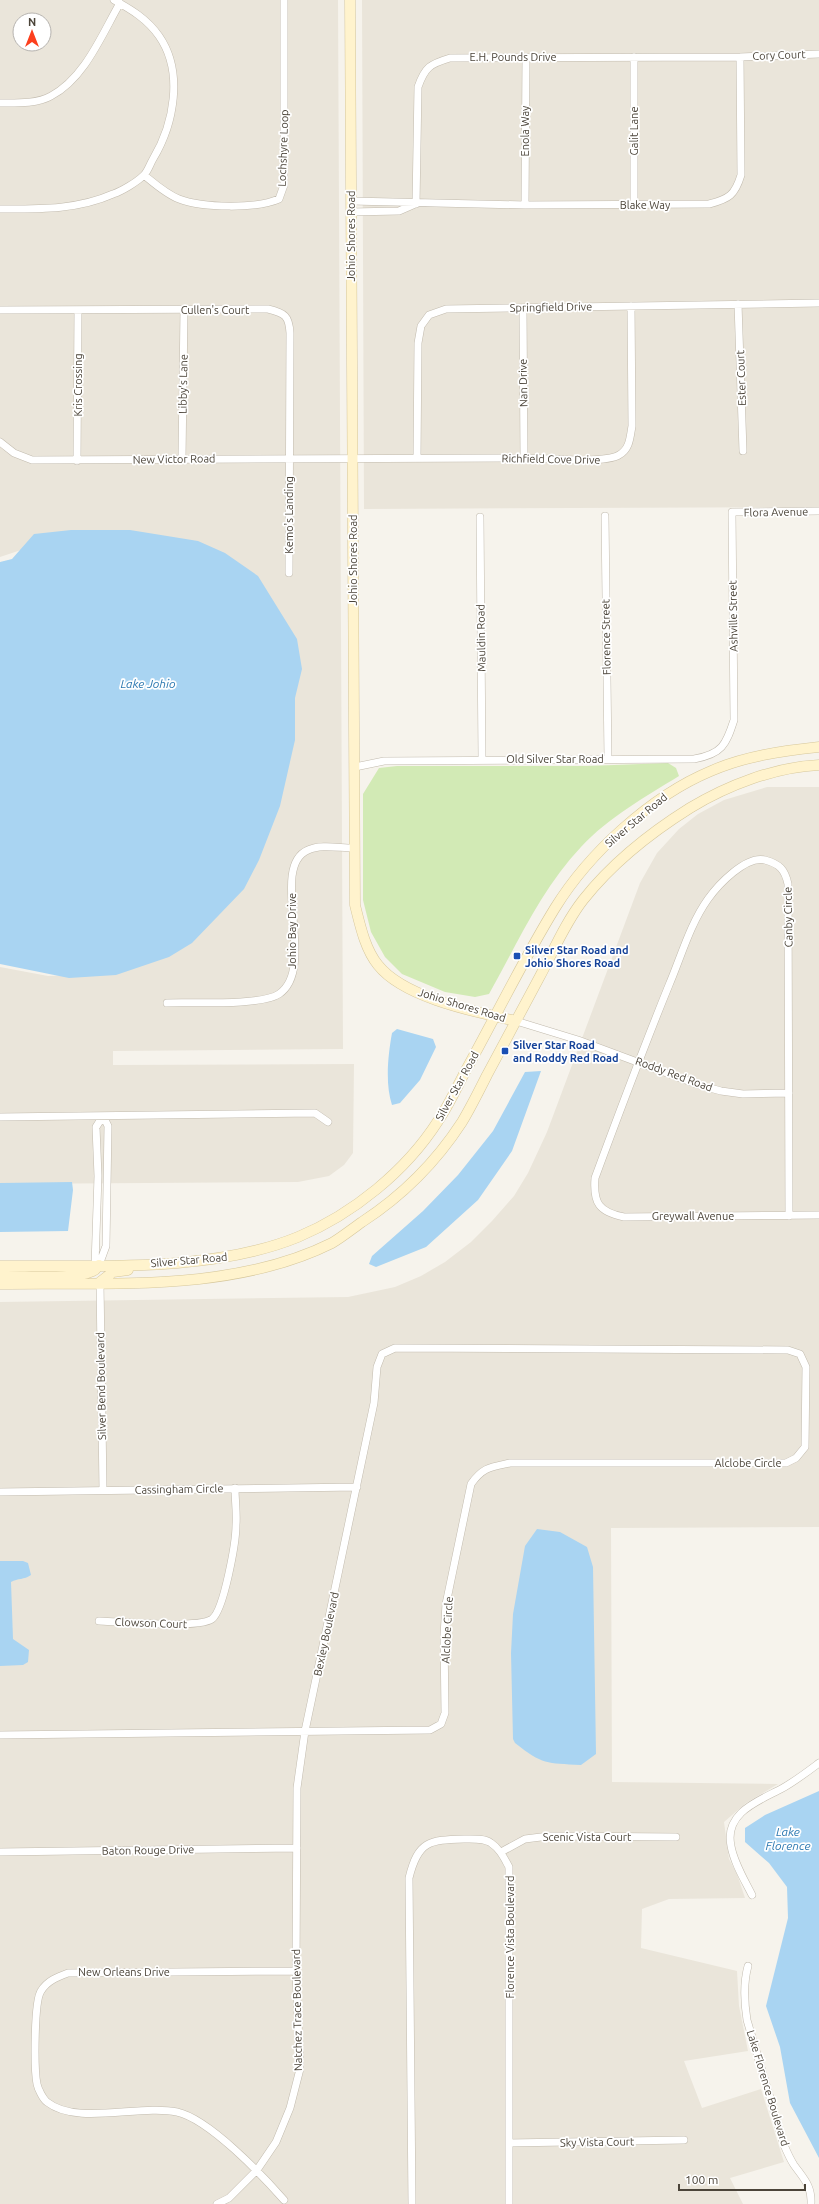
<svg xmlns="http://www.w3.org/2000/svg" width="819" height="2204" font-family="Ubuntu,sans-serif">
  <rect width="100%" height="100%" fill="#f6f3ec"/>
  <path fill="#eae5da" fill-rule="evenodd" d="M0,0h338l5,1049 -230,2v14l241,-1 -1,89 -9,12 -15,11 -31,6 -298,2v-217l48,9 32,-1 -35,-433 -45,15zM20,20h24v24h-24z
    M362,0h457v507l-455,2z
    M767,787h52v740l-208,1 1,254 166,2 -32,19 -22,19 5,37 8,15 8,24 -76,1 -27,10 -1,39 96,23 2,35 9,45 -64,10 18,47 59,-19 23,73 -54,16 13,26h-743v-902l348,-5 47,-10 26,-11 24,-14 26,-20 21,-21 22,-25 14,-23 19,-41 93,-249 17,-30 22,-24 19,-15 26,-14z"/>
  <path fill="#d2eab5" d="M668,763l8,5 3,8c-34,21 -70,41 -98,71 -39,41 -64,97 -92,147l-14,3 -30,-5 -43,-18 -17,-17 -14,-25 -8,-32v-106l16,-26 18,-2h190z"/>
  <path fill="#a9d4f2" d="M71,530h59l68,11 27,12 33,23 39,63 5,30 -7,29v42l-15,66 -21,54 -15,29 -52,54 -23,14 -53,18 -47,3 -69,-14v-402l12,-3 22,-25z
    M397,1029l36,10 3,8 -16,33 -20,23 -8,2c-7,-21 -4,-50 0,-72z
    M541,1071l-29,80 -34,49 -52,47 -50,20 -7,-3 3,-8 51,-45 35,-36 35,-44 32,-59z
    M72,1182l1,8 -5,41 -68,1v-49z
    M537,1529l23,3 27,15 6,20 3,187 -15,11c-35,-2 -38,0 -66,-22l-2,-4 -2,-86 2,-39 12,-68z
    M0,1561h23l5,2 3,12c-7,5 -13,3 -20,7l2,57 16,11 -1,12 -5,3 -23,1z
    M819,1791v367l-29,-55 -10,-56 -14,-41 22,-88 -1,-31 -18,-24 -24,-21v-14l20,-13z"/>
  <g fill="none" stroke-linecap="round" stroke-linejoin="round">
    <g stroke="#c2bbae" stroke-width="8">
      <path id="street" d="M634,57v148
        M0,103c16,0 37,1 51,-7 34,-18 51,-62 69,-93
        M144,175c11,9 22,19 35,24 24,9 77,10 100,0l5,-14v-185
        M351,201l174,4 184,-1c20,-5 26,-9 32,-29l-1,-118
        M416,204l2,-117c7,-20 12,-23 32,-29l290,-1 79,-3
        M525,205l1,-148
        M0,209c39,0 77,1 113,-15 9,-3 24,-12 31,-19 4,-4 6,-11 9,-16 21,-35 31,-87 6,-123 -12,-17 -27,-26 -45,-36
        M351,212l48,-1 16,-7
        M738,304l5,147
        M523,308l1,150
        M0,310l268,-1c17,4 21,7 22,24l-1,240
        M0,442l14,11 18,7 492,-2c20,0 80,6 95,-3 11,-6 11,-18 13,-29l-1,-120
        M182,458l2,-148
        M417,458l1,-115 3,-17 8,-11 17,-6 373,-6
        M77,461l1,-151
        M605,516l3,243
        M480,517l2,242
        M355,767l29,-6 310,-2c28,-5 32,-14 40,-39l-2,-208 87,-1
        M167,1003c24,-1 94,3 112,-9 39,-26 -11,-127 29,-144 13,-6 31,-2 45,-2
        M516,1021l62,19 121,45 22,6 22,3 46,-1
        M0,1117l315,-4 13,9
        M789,1216l-1,-332c-3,-14 -8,-20 -23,-24 -19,-5 -47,25 -57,39 -18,25 -27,58 -39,86 -26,64 -50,128 -74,193 -2,25 4,34 29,39l195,-2
        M95,1265l3,-89 -2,-49 7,-11
        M99,1265l7,-19 2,-120 -5,-10
        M100,1282l3,208
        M0,1492l357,-5
        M99,1621c21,1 99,8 113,-2 12,-9 24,-77 24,-94 1,-12 -1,-25 -1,-37
        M0,1735l430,-5 11,-6 4,-11 -1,-78 2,-31 25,-120c12,-17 20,-17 39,-21h276l10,-5 9,-11 1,-80 -6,-13 -12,-4 -393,-2 -13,6 -5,13 -3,36 -69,328 -8,57 -1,183 4,98 -10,39 -14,34 -19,28 -28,28 -12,6
        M0,1852l297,-4
        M501,1852l24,-13 24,-3 127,1
        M752,1895c-8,-16 -18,-32 -21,-49 -7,-33 27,-45 50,-57 13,-7 26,-17 38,-26
        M748,1966c-5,18 -4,35 -1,54l37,125c3,7 6,14 10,20 10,14 18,21 17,39
        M509,2143l175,-3
        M284,2200c-22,-25 -75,-81 -107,-88 -37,-8 -100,14 -130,-10 -4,-3 -9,-13 -10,-18 -3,-15 -3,-83 4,-93 6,-10 16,-14 27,-18l228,-2
        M412,2204l-3,-326c9,-37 20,-38 55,-39 8,0 20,-1 27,4 9,6 13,15 18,24v337"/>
    </g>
    <g stroke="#d6c79b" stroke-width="11">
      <path id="secondary" d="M350,0l5,905c5,20 10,44 23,60 26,33 98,47 138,56
        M0,1266c94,-1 210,7 298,-29 55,-23 108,-66 140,-116 11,-16 19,-34 28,-51 30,-54 57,-110 89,-162 34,-55 96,-112 156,-137 34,-15 71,-20 108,-24
        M0,1276c22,-1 74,4 93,-5 3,-1 4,-4 6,-6
        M100,1282l13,-10 15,-2
        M0,1284c108,-2 232,9 332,-41 10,-6 20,-14 30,-21 40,-26 74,-60 100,-100 9,-15 17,-31 25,-47 17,-32 35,-65 52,-97 14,-26 26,-55 44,-78 30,-38 67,-67 107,-92 38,-23 85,-41 129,-43"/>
    </g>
    <use href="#street" stroke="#fff" stroke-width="7"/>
    <use href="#secondary" stroke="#fff3cd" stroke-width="10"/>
  </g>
  <g fill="#1a4fb4" stroke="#fff" stroke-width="1.5">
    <rect x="513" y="952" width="8" height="8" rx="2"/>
    <rect x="501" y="1047" width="8" height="8" rx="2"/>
  </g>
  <g text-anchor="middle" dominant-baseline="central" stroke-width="3.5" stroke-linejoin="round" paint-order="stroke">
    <g font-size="11" fill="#4b4439" stroke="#fff">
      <text transform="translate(779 55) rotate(-2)">Cory Court</text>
      <text x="513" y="57">E.H. Pounds Drive</text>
      <text transform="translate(525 131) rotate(-90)">Enola Way</text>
      <text transform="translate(634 131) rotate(-90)">Galit Lane</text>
      <text transform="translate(283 148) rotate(-88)">Lochshyre Loop</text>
      <text x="645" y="205">Blake Way</text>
      <text transform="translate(351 236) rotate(-90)">Johio Shores Road</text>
      <text transform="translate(551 307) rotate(-1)">Springfield Drive</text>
      <text x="215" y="310">Cullen's Court</text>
      <text transform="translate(741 378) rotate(-92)">Ester Court</text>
      <text transform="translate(523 383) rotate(-91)">Nan Drive</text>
      <text transform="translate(183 384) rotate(-89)">Libby's Lane</text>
      <text transform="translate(78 385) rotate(-90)">Kris Crossing</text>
      <text transform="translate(174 459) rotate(-1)">New Victor Road</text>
      <text transform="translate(551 459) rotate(1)">Richfield Cove Drive</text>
      <text transform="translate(776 512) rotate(-1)">Flora Avenue</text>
      <text transform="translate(289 515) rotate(-90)">Kemo's Landing</text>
      <text transform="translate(353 560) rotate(-90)">Johio Shores Road</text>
      <text transform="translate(733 616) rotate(-91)">Ashville Street</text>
      <text transform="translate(606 637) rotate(-91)">Florence Street</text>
      <text transform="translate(481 638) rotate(-91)">Mauldin Road</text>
      <text x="555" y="759">Old Silver Star Road</text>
      <text transform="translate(636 820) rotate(-40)">Silver Star Road</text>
      <text transform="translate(788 917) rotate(-91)">Canby Circle</text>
      <text transform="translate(292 931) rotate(-90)">Johio Bay Drive</text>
      <text transform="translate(462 1005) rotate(17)">Johio Shores Road</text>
      <text transform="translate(674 1074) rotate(20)">Roddy Red Road</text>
      <text transform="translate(457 1086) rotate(-61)">Silver Star Road</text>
      <text x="693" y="1216">Greywall Avenue</text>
      <text transform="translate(189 1260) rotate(-5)">Silver Star Road</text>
      <text transform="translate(101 1386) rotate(-91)">Silver Bend Boulevard</text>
      <text x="748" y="1463">Alclobe Circle</text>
      <text transform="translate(179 1489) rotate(-1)">Cassingham Circle</text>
      <text transform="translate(151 1623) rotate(2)">Clowson Court</text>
      <text transform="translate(447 1630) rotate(-87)">Alclobe Circle</text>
      <text transform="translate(326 1634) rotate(-78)">Bexley Boulevard</text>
      <text x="587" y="1837">Scenic Vista Court</text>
      <text transform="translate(148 1850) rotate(-1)">Baton Rouge Drive</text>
      <text transform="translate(510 1937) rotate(-90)">Florence Vista Boulevard</text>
      <text x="124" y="1972">New Orleans Drive</text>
      <text transform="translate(297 2010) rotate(-91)">Natchez Trace Boulevard</text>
      <text transform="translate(768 2088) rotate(73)">Lake Florence Boulevard</text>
      <text transform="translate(597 2142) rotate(-1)">Sky Vista Court</text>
    </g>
    <g font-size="11" font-weight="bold" fill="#164399" stroke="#fff" text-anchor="start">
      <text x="525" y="950">Silver Star Road and<tspan x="525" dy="13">Johio Shores Road</tspan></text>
      <text x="513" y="1045">Silver Star Road<tspan x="513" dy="13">and Roddy Red Road</tspan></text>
    </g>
    <g font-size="12" font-style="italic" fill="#2e7ab2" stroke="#fff">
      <text x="148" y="683">Lake Johio</text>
      <text x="788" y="1831">Lake<tspan x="788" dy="14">Florence</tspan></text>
    </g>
  </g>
  <g transform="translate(32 32)"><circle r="19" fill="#ffffff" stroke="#b7b4b0"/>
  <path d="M0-3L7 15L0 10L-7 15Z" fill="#fc3f1d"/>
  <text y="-6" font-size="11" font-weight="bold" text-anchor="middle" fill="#4b4439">N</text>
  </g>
  <path d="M679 2184v6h126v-6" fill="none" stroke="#4b4439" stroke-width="2"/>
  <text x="685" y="2184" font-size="12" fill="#4b4439" stroke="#ffffff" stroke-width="3" paint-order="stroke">100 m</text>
</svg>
